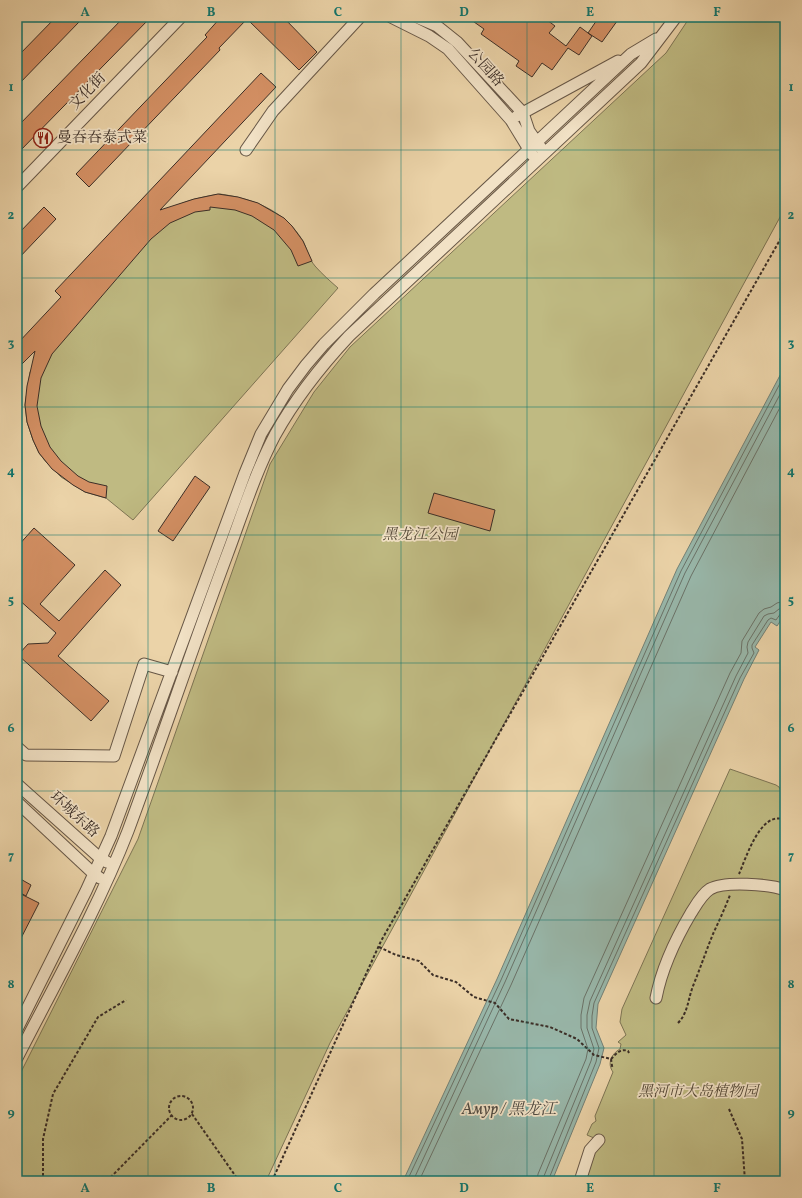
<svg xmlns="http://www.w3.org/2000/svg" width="802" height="1198" font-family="Vollkorn,'Noto Serif SC',serif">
  <rect width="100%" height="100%" fill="#ebd3a8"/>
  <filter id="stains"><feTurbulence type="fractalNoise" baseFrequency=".005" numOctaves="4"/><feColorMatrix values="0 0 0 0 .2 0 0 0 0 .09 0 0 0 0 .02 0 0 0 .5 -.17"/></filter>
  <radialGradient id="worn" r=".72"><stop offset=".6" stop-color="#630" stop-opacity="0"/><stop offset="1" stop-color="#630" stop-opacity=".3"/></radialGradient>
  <path fill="#bfba82" stroke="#7d7454" d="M690,17h95v191l-455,835 -64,138h-249v-101l121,-241 132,-375 44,-72 36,-45 316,-294z
    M220,194c34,5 64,16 83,47 4,8 6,18 12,25 7,8 15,15 23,22l-205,232 -27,-22 -21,-6 -24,-15 -15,-15 -7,-9 -6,-13 -6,-18 -2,-17 5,-33 137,-162c17,-9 34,-13 53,-16z
    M730,769l46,16 3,2 6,11v80l-3,17 3,2v284h-210c5,-14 8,-32 19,-43l-7,-3 5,-11 4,-3 -1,-5 18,-44c-6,-8 -2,-18 7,-23l1,-5 -3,-2 8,-7 -6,-13 2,-13z"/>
  <path fill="#98b7aa" stroke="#738076" d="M785,366v248l-8,12 -6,-4 -16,25 4,3 -15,29 -146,325 -2,24 8,20 -4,16 -48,117h-149l94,-202 180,-410z"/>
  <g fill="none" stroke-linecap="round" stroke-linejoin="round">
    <path stroke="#6a7268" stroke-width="1" d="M407,1181l94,-201 180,-409 104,-197
      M413,1181l92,-199 180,-409 100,-188
      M419,1181l92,-196 180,-409 94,-178
      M537,1181l1,-7 48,-115 2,-10 -7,-21v-13l3,-17 146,-325 11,-20 1,-12 17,-28 5,-4 7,-2 6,-4 8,-2
      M543,1181l1,-5 47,-115 3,-12 -7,-21v-13l3,-14 146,-325 12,-23 -1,-6 1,-5 16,-26 4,-2 6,-1 5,-4 6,-2
      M548,1181l48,-119 3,-14 -7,-20v-12l2,-13 146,-325 14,-25 -2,-5v-3l16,-25 3,-2 5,2 5,-7 4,-1"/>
  </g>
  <path fill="#d49064" stroke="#3b2e27" d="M56,17h17l6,5 -62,64v-29z
    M124,17h27l-134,137v-27z
    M221,17h62l34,35 -18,18 -52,-51 -28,29 1,2 -131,137 -13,-13 131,-137 -2,-2z
    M467,17h76l12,9 -6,7 17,13 14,-19 12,9 -13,19 -11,-7 -16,22 -10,-7 -10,14 -16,-11 3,-5 -38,-27 3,-5z
    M599,17h21l-18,25 -14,-9z
    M261,73l15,14 -116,123 34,-11 24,-5 20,3 20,6 26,15 8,8 11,15 9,20 -14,5 -7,-16 -17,-20 -22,-14 -17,-6 -25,-3v3l-15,2 -25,11 -19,16 -99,115 -11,24 -4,28 4,20 9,21 11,14 17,15 11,6 18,4 -1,12 -21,-6 -12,-7 -21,-16 -13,-16 -6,-13 -6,-18 -2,-17 2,-19 8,-35 -18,18v-25l44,-47 -6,-6z
    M44,207l12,12 -39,41v-25z
    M195,476l15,11 -37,54 -15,-10z
    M434,493l61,17 -5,21 -62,-18z
    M34,528l41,37 -35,39 19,17 46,-51 16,15 -63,71 51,45 -18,20 -73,-66 10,-11 20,-1 8,-10 -39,-35v-51z
    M17,877l14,8 -5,11 -9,-5z
    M21,894l18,9 -22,43v-44z"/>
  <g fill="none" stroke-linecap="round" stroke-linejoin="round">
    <g stroke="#675747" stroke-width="13">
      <path id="minor" d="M391,17l38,19 19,13 63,71 22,36
        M416,17l21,9 20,16 66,71 6,18 12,17
        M517,116l101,-55
        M246,150l27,-39 87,-94
        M17,187l164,-170
        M17,747l9,8 88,1 30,-92 28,8
        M17,784l84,75 6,3
        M17,802l77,72 6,4
        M656,998c6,-31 19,-58 35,-85 5,-8 11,-19 19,-24 14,-8 60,-5 75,1
        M17,1029l69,-138 25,-55 134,-363 16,-39 27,-45 18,-24 18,-21 50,-50 257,-240 25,-15
        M17,1058c38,-74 81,-150 111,-227 34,-92 65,-185 99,-276 15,-40 28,-82 48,-120 20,-36 46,-69 74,-99l292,-273 35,-46
        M580,1181l10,-31 9,-10"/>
    </g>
    <path stroke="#3b2e27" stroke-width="2" stroke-dasharray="3 2" stroke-linecap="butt" d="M782,785l3,5
      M739,874c7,-16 22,-65 46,-54
      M379,947l17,8 23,6 14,14 23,7 18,15 21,6 14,16 41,8 27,12 17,16 17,4
      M785,980v10
      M678,1023c10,-10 10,-24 15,-37 7,-17 13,-35 20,-52 6,-13 12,-26 17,-39
      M611,1059c5,-5 9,-11 17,-8l1,2
      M611,1059l1,7 1,2
      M169 1108a12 12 0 1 1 24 0a12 12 0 1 1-24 0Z
      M729,1109l13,30 3,42
      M192,1114l47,67
      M43,1181v-42l10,-45 45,-77 28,-17
      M107,1181l64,-65
      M272,1181l109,-240 404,-710"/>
    <use href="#minor" stroke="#f2e2c6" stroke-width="11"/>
  </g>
  <path fill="none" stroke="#0f766e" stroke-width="1" stroke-opacity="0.55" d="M148,17v1164M275,17v1164M401,17v1164M527,17v1164M654,17v1164M17,150h768M17,278h768M17,407h768M17,535h768M17,663h768M17,791h768M17,920h768M17,1048h768"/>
  <defs>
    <g id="restaurant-ring" transform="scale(1)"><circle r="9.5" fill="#f2e2c6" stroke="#8f2418" stroke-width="1.5"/><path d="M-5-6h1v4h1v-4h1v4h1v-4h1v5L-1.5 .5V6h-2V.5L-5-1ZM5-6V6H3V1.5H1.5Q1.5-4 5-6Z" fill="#8f2418"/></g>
  </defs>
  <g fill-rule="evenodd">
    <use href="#restaurant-ring" x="43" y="138"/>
  </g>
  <g text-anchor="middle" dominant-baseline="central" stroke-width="3.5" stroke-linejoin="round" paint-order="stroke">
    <g font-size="15" fill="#3b2e27" stroke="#f2e2c6">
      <text transform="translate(485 68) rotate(48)">公园路</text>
      <text transform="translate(88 92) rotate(-46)">文化街</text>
      <text transform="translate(74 815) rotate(42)">环城东路</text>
    </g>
    <g font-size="15" fill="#3b2e27" stroke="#f2e2c6" text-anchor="start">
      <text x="57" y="138">曼吞吞泰式菜</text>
    </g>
    <g font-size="15" font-style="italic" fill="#554a39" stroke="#f2e2c6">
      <text x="420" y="535">黑龙江公园</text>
      <text x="698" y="1092">黑河市大岛植物园</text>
    </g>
    <g font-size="16" font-style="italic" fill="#4e4941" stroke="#f2e2c6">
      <text x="509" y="1110">Амур / 黑龙江</text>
    </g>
  </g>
  <rect width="802" height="1198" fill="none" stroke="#ebd3a8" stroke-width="44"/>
  <rect x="22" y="22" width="758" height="1154" fill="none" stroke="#0f766e" stroke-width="1.5"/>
  <g font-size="13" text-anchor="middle" font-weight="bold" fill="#0f766e">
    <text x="85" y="16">A</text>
    <text x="211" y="16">B</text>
    <text x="338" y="16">C</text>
    <text x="464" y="16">D</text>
    <text x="590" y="16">E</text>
    <text x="717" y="16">F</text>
    <text x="11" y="91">1</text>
    <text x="791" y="91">1</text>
    <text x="11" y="219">2</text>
    <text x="791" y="219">2</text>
    <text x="11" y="347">3</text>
    <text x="791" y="347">3</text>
    <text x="11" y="475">4</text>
    <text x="791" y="475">4</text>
    <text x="11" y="604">5</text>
    <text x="791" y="604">5</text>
    <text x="11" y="732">6</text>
    <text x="791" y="732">6</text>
    <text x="11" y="860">7</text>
    <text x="791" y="860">7</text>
    <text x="11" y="988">8</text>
    <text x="791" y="988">8</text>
    <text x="11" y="1116">9</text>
    <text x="791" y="1116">9</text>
    <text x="85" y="1192">A</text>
    <text x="211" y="1192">B</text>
    <text x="338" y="1192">C</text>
    <text x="464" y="1192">D</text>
    <text x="590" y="1192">E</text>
    <text x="717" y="1192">F</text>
  </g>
  <rect width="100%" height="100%" filter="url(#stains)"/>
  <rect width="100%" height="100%" fill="url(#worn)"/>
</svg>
